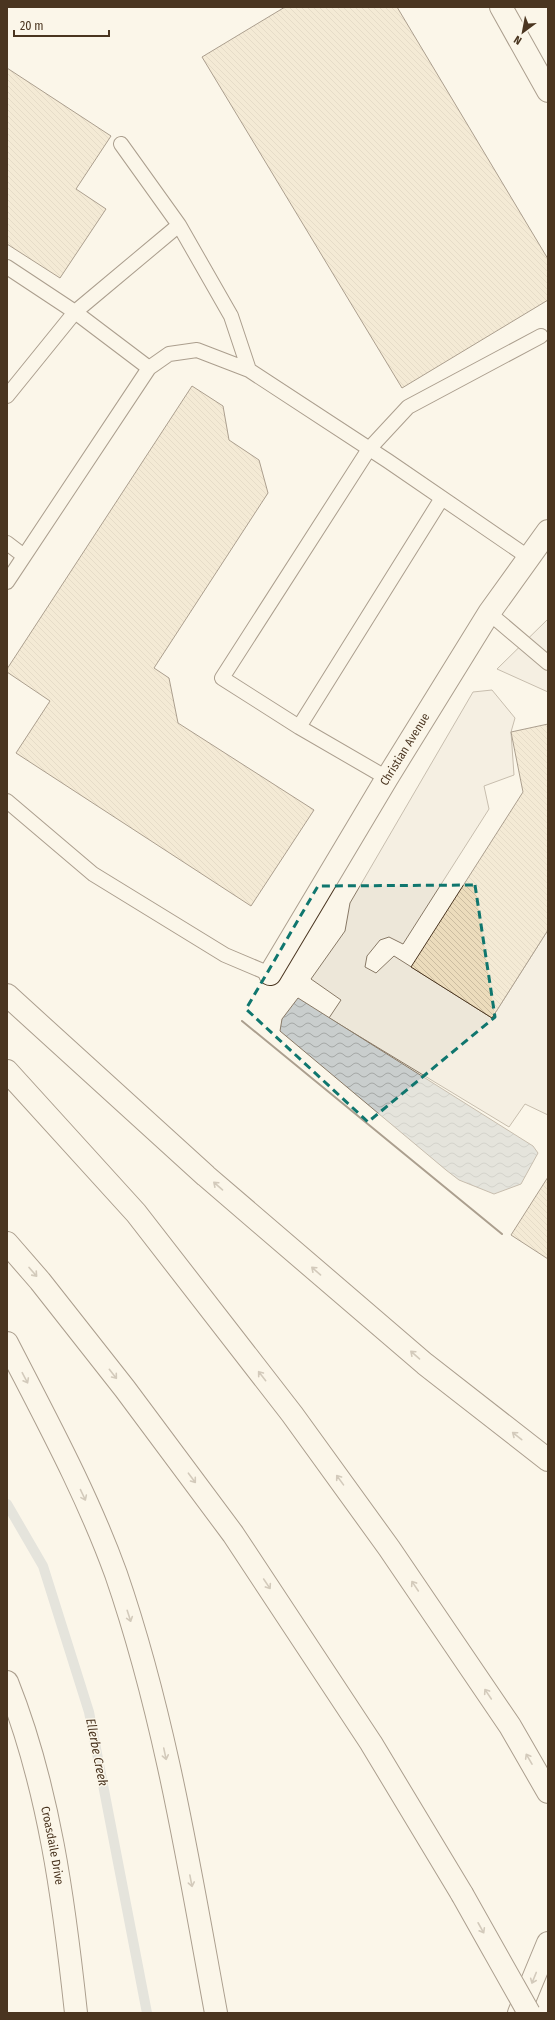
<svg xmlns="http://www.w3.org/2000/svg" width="555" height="2020" font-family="'Fira Sans Condensed',sans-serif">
  <defs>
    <pattern id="water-waves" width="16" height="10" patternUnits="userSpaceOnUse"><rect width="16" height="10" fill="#c9cecd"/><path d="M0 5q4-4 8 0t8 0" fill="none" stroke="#a5a8a6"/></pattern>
    <pattern id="building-back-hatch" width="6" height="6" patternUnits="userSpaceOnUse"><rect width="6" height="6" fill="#ecdcbc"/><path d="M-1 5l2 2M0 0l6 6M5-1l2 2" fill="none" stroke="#ccbda1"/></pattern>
  </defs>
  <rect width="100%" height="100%" fill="#fbf6e9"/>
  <path fill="#ede7d9" stroke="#887966" d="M548,619v73l-51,-23z
    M492,690l23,28 -4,14 3,43 -30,11 5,23 -86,135 -14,-7 -9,3 -13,16 -2,11 11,6 18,-17 98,62 56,-88v185l-23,-11 -16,23 -180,-109 12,-18 -30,-21 34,-48 5,-28 123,-211z"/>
  <path fill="url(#water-waves)" stroke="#887966" d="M298,998l235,148 5,7 -17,31 -27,10 -35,-14 -13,-10 -166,-139 2,-12z"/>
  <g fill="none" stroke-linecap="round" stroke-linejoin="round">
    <path stroke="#c9cecd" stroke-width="10" d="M7,1504l36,62 46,146 58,301"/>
  </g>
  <path fill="url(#building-back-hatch)" stroke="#4a3520" d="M285,7h112l151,252v41l-146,88 -200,-331z
    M7,68l104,68 -35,53 30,20 -46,69 -53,-34z
    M192,386l31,20 6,34 30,20 9,33 -114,175 15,10 9,45 136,87 -63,96 -235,-153 34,-52 -43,-29v-3z
    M548,724v206l-56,88 -81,-51 112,-175 -12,-60z
    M548,1177v82l-37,-24z"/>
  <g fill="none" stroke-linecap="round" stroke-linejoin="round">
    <g stroke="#4a3520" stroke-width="16">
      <path id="service" d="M121,144l58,81 -104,87 74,56
        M179,225l52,91 18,54
        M7,267l68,45 -68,84
        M7,543l17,13
        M7,582l142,-214 20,-14 28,-4 52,20 139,91 140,96
        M489,613l59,50
        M299,727l-77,-49 147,-229 39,-42 133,-71
        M387,778l-88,-51 143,-229
        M7,801l86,73 132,81 45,19"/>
    </g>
    <g stroke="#4a3520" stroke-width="24">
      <g id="minor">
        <path d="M501,7l47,84"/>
        <path id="s1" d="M270,974l117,-196 102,-165 59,-82"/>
      </g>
    </g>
    <g stroke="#4a3520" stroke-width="24">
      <g id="tertiary">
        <path id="s2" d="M7,1682c42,105 57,219 69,331"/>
        <path d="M519,2013l29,-70"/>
      </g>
    </g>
    <g stroke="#4a3520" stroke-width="24">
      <path id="motorway" d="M7,995l199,181 219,188 123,96
        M7,1071l129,142 156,201 97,134 121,178 38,66
        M7,1243l33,38 85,108 108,145 138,209 91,151
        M7,1343c39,76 80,151 109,231 49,142 73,292 100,439"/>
    </g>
    <use href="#service" stroke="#fbf6e9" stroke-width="14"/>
    <use href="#minor" stroke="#fbf6e9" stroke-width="22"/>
    <use href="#tertiary" stroke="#fbf6e9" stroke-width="22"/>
    <use href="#motorway" stroke="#fbf6e9" stroke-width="22"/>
    <g stroke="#4a3520" stroke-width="24" stroke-linecap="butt">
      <path id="motorway-bridge" d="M462,1894l67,119"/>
    </g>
    <use href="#motorway-bridge" stroke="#fbf6e9" stroke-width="22"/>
    <path stroke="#4a3520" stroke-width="2" d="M242,1021l260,213"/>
  </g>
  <defs><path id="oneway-shaft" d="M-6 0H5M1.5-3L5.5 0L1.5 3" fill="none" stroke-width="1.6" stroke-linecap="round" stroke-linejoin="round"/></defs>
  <g stroke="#a29684">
    <use href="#oneway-shaft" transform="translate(218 1186) rotate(-139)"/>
    <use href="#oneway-shaft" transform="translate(316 1271) rotate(-139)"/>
    <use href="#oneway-shaft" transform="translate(33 1272) rotate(49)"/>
    <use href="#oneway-shaft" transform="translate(415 1355) rotate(-139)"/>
    <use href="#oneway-shaft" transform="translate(113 1374) rotate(52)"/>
    <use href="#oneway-shaft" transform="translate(262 1376) rotate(-128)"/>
    <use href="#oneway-shaft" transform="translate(25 1378) rotate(62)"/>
    <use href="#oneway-shaft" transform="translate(517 1436) rotate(-142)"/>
    <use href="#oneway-shaft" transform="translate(192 1478) rotate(53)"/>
    <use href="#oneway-shaft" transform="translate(340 1480) rotate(-126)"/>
    <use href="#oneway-shaft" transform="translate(83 1495) rotate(65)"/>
    <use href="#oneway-shaft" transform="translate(267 1584) rotate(56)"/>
    <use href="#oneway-shaft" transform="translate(415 1586) rotate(-124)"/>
    <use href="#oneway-shaft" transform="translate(129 1616) rotate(72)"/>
    <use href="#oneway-shaft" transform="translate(488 1694) rotate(-124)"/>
    <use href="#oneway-shaft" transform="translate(165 1754) rotate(78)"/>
    <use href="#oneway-shaft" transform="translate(529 1759) rotate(-120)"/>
    <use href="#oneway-shaft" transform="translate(191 1881) rotate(79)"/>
    <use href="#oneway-shaft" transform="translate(481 1928) rotate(61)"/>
    <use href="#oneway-shaft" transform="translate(534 1978) rotate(112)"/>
  </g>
  <path d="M0 0H555V2020H0ZM475,885l20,132 -127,105 -122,-113 72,-123z" fill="#fbf6e9" fill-opacity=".55" fill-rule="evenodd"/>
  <path fill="none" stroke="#0f766e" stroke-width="3" stroke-dasharray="8 5" stroke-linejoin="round" d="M475,885l20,132 -127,105 -122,-113 72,-123z"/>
  <g text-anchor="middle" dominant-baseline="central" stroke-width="3" stroke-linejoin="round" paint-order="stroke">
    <g font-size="12" fill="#4a3520" stroke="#fbf6e9">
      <text stroke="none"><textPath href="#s1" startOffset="262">Christian Avenue</textPath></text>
      <text stroke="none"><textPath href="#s2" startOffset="170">Croasdaile Drive</textPath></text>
    </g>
    <g font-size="13" font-style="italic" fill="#4a3520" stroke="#fbf6e9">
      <text transform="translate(97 1752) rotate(79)">Ellerbe Creek</text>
    </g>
  </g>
  <rect width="555" height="2020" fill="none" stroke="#4a3520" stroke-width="16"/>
  <g transform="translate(523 32) rotate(212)" stroke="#fbf6e9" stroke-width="3" paint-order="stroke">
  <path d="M0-3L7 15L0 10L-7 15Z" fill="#4a3520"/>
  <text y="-6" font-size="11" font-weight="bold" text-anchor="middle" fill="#4a3520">N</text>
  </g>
  <path d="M14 30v6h95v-6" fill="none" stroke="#4a3520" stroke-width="2"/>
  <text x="20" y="30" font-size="12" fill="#4a3520" stroke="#fbf6e9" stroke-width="3" paint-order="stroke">20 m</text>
</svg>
